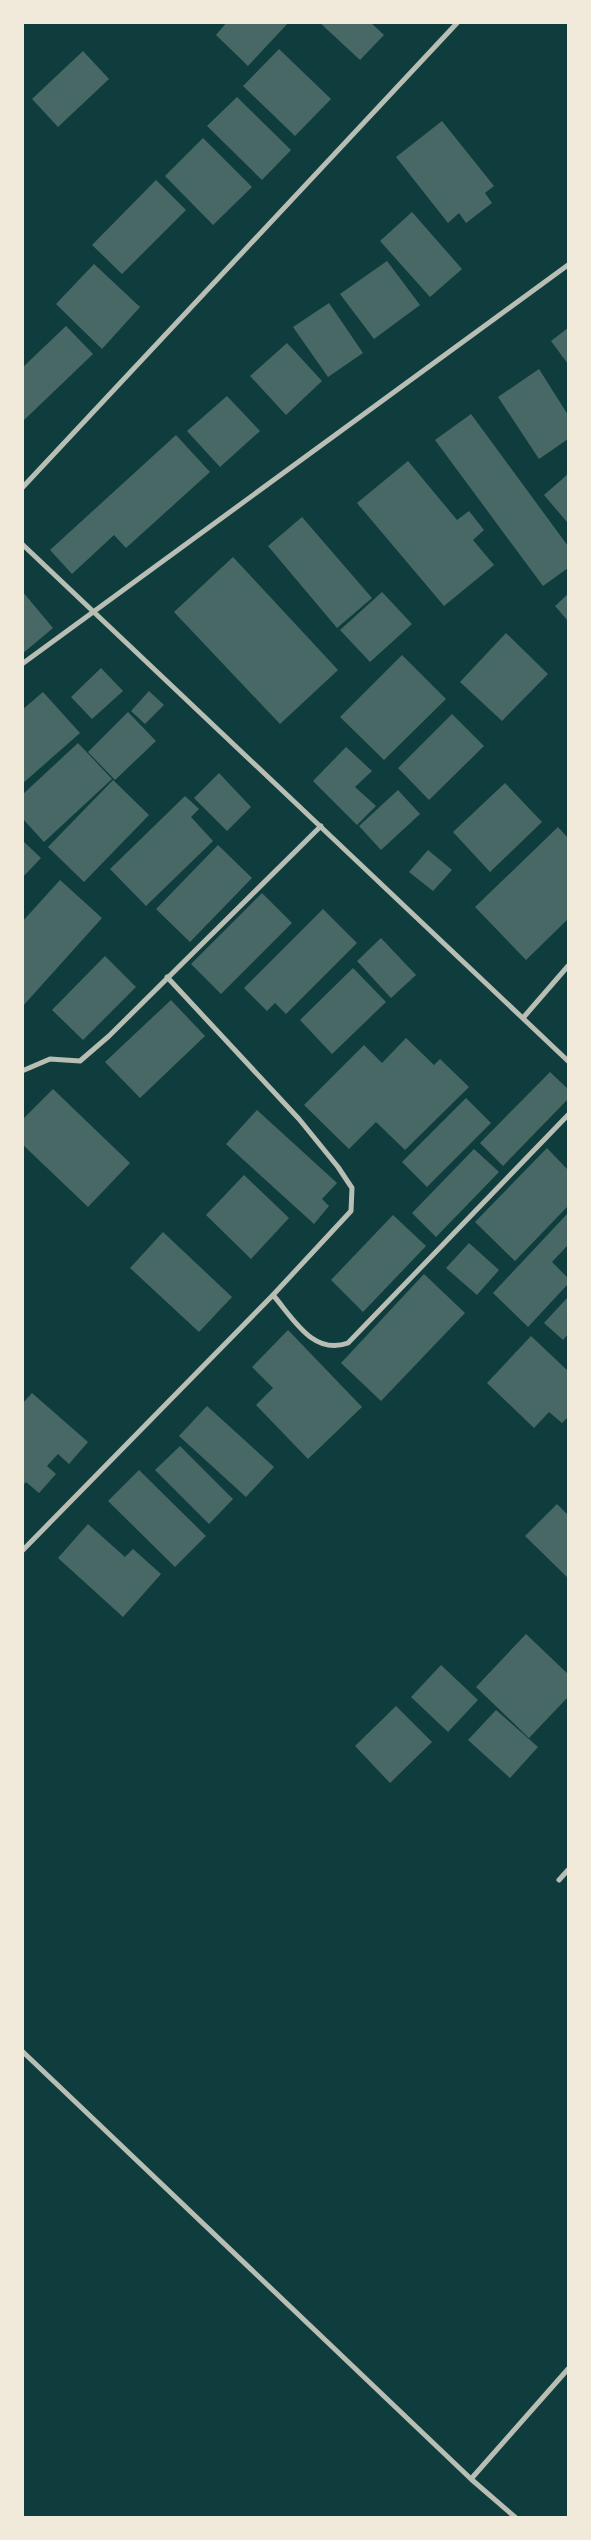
<svg xmlns="http://www.w3.org/2000/svg" width="591" height="2540" font-family="Bitter,serif">
  <rect width="100%" height="100%" fill="#0f3d3e"/>
  <path fill="#486865" d="M227,22h62l-41,44 -32,-31z
    M319,22h51l14,13 -24,25z
    M279,49l52,50 -36,37 -52,-50z
    M83,51l26,28 -51,48 -26,-28z
    M237,97l54,53 -29,30 -55,-54z
    M442,121l52,65 -9,7 7,10 -26,20 -7,-10 -11,10 -52,-66z
    M203,138l49,49 -39,38 -48,-49z
    M156,180l30,30 -64,64 -30,-29z
    M412,212l50,57 -32,28 -50,-56z
    M387,261l33,44 -46,34 -34,-45z
    M94,264l46,43 -38,42 -46,-45z
    M329,303l34,50 -35,24 -35,-50z
    M66,326l27,28 -71,68v-54z
    M568,328v36l-17,-23z
    M287,343l35,38 -36,34 -36,-39z
    M539,369l29,46v24l-29,20 -41,-62z
    M227,396l33,35 -40,36 -33,-36z
    M471,414l97,132v22l-25,18 -108,-146z
    M176,435l34,37 -84,76 -12,-13 -42,39 -22,-24z
    M408,461l49,59 12,-9 15,19 -11,10 21,25 -50,41 -87,-103z
    M568,474v47l-1,1 -23,-27z
    M302,517l70,81 -35,30 -69,-82z
    M233,557l105,113 -58,54 -106,-112z
    M22,591l31,37 -31,26z
    M382,592l30,32 -42,38 -30,-32z
    M568,594v27l-13,-15z
    M506,633l42,41 -46,47 -42,-39z
    M402,655l44,44 -62,61 -44,-43z
    M101,668l22,23 -31,28 -21,-22z
    M149,691l15,14 -19,19 -14,-13z
    M43,692l37,41 -58,51v-74z
    M128,712l28,29 -41,39 -27,-28z
    M452,714l32,32 -55,54 -31,-32z
    M78,743l34,36 -68,63 -22,-24v-23z
    M346,747l26,24 -17,16 21,19 -19,19 -44,-44z
    M219,773l32,34 -24,24 -33,-33z
    M113,780l36,35 -65,67 -36,-35z
    M505,783l37,39 -52,50 -37,-40z
    M398,790l22,24 -39,36 -22,-24z
    M185,796l14,13 -8,8 22,24 -67,65 -36,-37z
    M558,827l10,11v81l-42,41 -51,-53z
    M22,840l19,18 -19,20z
    M218,845l34,33 -62,64 -34,-33z
    M428,850l24,20 -19,21 -24,-19z
    M60,880l42,38 -80,89v-85z
    M262,893l30,30 -71,71 -30,-30z
    M323,909l34,34 -71,71 -11,-11 -8,8 -23,-23z
    M381,938l35,37 -25,23 -34,-37z
    M105,956l31,31 -53,53 -31,-30z
    M353,968l33,34 -54,52 -32,-34z
    M171,1000l34,36 -65,62 -35,-36z
    M406,1038l28,27 6,-6 29,28 -64,63 -29,-28 -27,27 -45,-44 60,-60 18,18z
    M550,1072l18,17v10l-65,67 -23,-23z
    M53,1089l77,74 -42,44 -66,-63v-24z
    M466,1098l25,25 -64,64 -25,-25z
    M257,1110l80,73 -15,16 7,7 -15,18 -88,-80z
    M547,1148l21,22v36l-53,55 -40,-39z
    M474,1149l25,23 -63,65 -24,-24z
    M244,1175l45,43 -38,41 -45,-44z
    M568,1213v32l-16,17 16,16v6l-40,43 -35,-34z
    M393,1215l33,31 -63,66 -32,-32z
    M163,1232l69,65 -33,35 -69,-64z
    M469,1243l30,27 -22,25 -31,-27z
    M424,1274l41,39 -84,88 -40,-38z
    M568,1297v37l-5,6 -19,-17z
    M288,1330l74,77 -54,52 -52,-54 17,-17 -21,-21z
    M531,1336l37,35v46l-6,6 -13,-11 -15,16 -47,-45z
    M32,1393l56,49 -19,22 -11,-10 -11,12 9,8 -17,19 -13,-11 -4,4v-82z
    M207,1406l67,61 -28,30 -67,-61z
    M180,1446l53,53 -24,25 -54,-54z
    M139,1470l67,66 -31,31 -67,-66z
    M557,1504l11,11v63l-43,-42z
    M88,1524l37,33 8,-8 28,25 -38,43 -65,-59z
    M526,1634l42,40v23l-39,41 -53,-51z
    M441,1665l37,35 -30,32 -37,-35z
    M396,1706l36,36 -42,41 -35,-37z
    M496,1710l42,37 -28,31 -42,-38z"/>
  <g fill="none" stroke-linecap="round" stroke-linejoin="round">
    <path stroke="#b8beb3" stroke-width="5" d="M22,488l436,-466
      M22,544l546,517
      M22,664l546,-399
      M523,1018l45,-52
      M22,1071l28,-12 30,2 29,-25 212,-210
      M273,1295c20,23 40,61 75,48l220,-228
      M22,1551l251,-256 78,-84 1,-23 -14,-21 -39,-48 -132,-142
      M559,1880l9,-10
      M22,2051l449,428 45,39
      M471,2479l97,-110"/>
  </g>
  <rect width="591" height="2540" fill="none" stroke="#f1e9da" stroke-width="48"/>
</svg>
